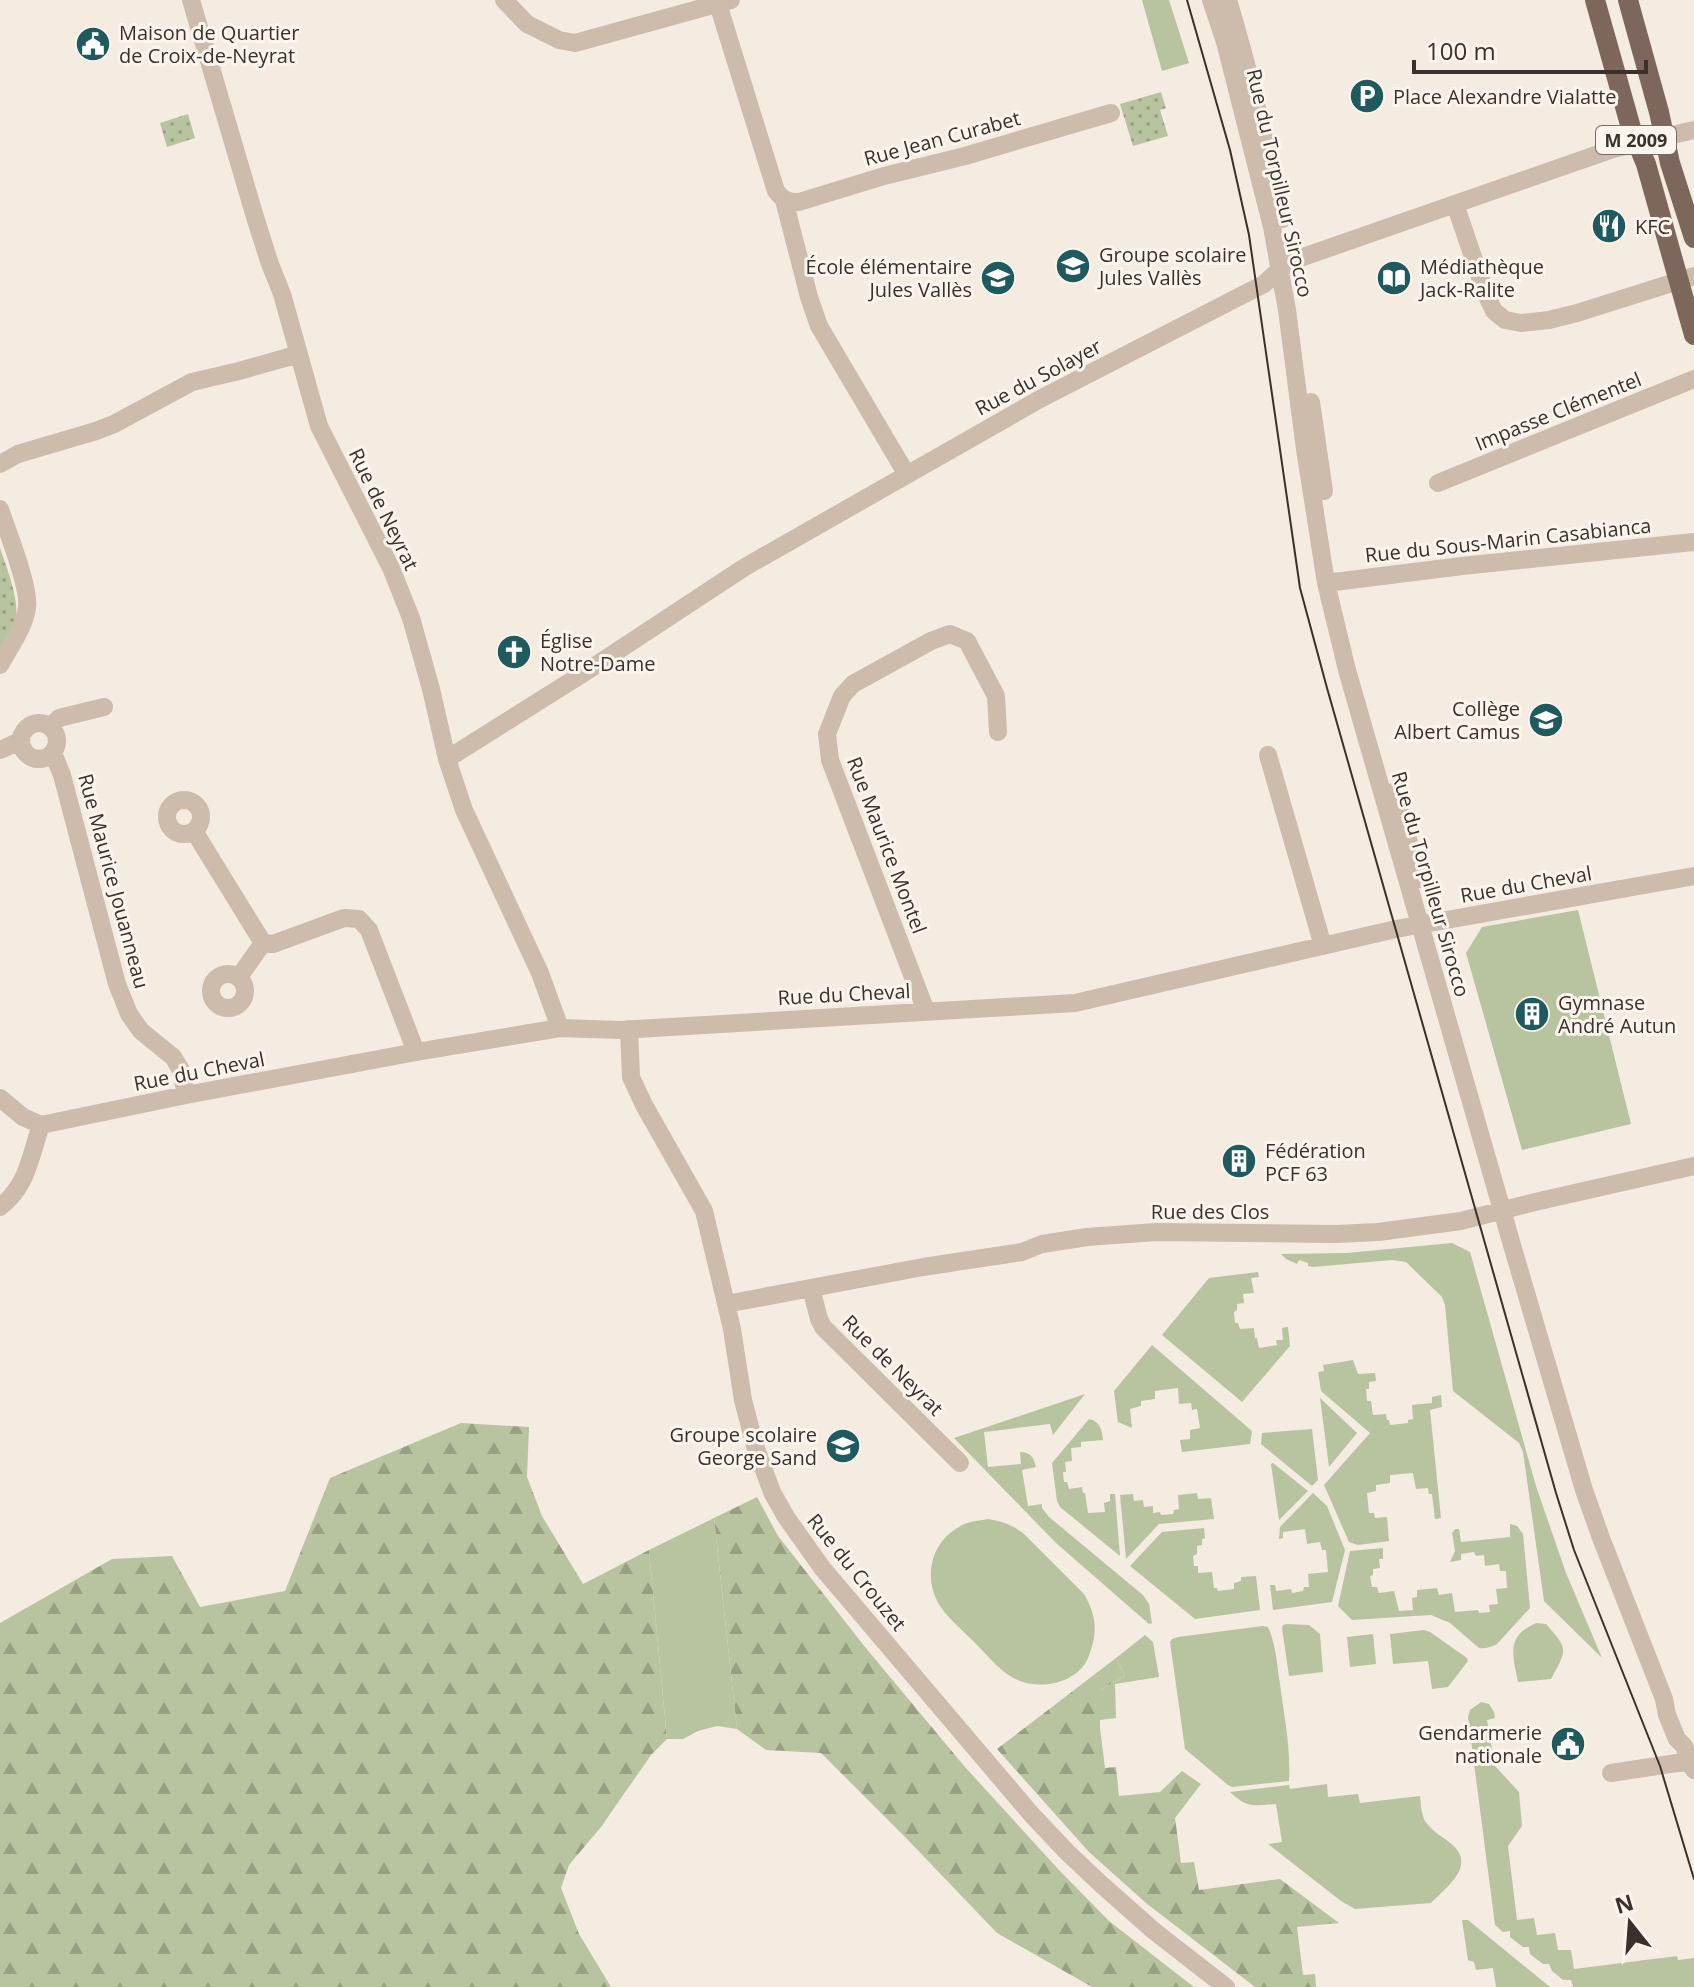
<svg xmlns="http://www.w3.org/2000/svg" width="1694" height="1987" font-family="'Open Sans',sans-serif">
  <defs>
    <pattern id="forest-firs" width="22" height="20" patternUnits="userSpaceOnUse" patternTransform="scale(2)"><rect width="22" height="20" fill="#b8c4a0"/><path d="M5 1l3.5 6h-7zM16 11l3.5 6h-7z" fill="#97a083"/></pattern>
    <pattern id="park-dots" width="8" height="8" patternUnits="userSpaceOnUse" patternTransform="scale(2)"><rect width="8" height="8" fill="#b8c4a0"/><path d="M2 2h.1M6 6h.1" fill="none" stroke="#97a083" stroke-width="1.8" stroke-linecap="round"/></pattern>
  </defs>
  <rect width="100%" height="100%" fill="#f4ebe1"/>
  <path fill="#b8c4a0" d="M1142,0h27l20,63 -27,8z
    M1578,910l53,214 -109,26 -56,-197 16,-26z
    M1452,1243l18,9 66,234 30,87 36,85 -58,-57 -21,-149 -4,-9 -66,-52 -8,-86 -3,-8 -36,-35 -14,-2 -79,7 -5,-1v-3l-9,-3 -2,4 -11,-5 -5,-5 66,-1z
    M1258,1272l1,5 -8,1 3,15 -11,1 1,9 -7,1v6l-3,2 1,11h3l2,6 14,-1 1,10h2l2,10 18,-3 -1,-5h7l-1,-12 6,-1 2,19 -48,56 -80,-67 47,-57z
    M1152,1345l100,86 -2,13 -68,8 -2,-12 10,-1v-9l10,-2 -3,-19 -5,1 -1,-7 -12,1 -1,-16 -23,3v8l-14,2v5l-11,3 2,19 -14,-6 -4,-31z
    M1353,1360l5,14 17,-1 1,8 -7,1v7h-3l1,12h4l2,14 13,-1 1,6h2l1,5 18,-2v-3l5,-1 -1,-14 20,-2v-6l9,-2 1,12 -12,3 11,108 -6,1 -3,-25h-3l-1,-6 -12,1 -3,-16 -23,2v8l-14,2v6l-9,2 2,20h5l1,5 12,-1 2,24 -31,4 -9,-3 -25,-57 46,-52 -49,-42 -3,-19 6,-1 -1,-6z
    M1085,1394l-32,41 -3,-11 -66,8 4,35 33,-3 -1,-12c10,0 14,5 16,15l-14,3 6,36 14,-2v4l7,9 94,78 6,9 3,19 -3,1 -93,-81 -102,-105z
    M1320,1398l37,35 -28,34z
    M1089,1419c11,2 13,11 14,21l-22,2v5l-10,1 1,13 -7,1 1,10h-3l1,10h3l2,7 13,-2 1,6h2l3,20 17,-1 -1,-9 6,-2v-7h5l5,62 -60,-49 -3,-6 -5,-38z
    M1312,1429l6,51 -6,6 -51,-42 1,-11z
    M1273,1463l35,28 -29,29 -8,-56z
    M1197,1493l1,6 13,-1 3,21 -55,5 -33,35 -6,-64 13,-1 1,7 9,-1 1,7 9,-1v7l7,-1 1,3 12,-1 1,-4 5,-1 -1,-14z
    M1313,1493l14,13 18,44 -13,52 -59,8 -3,-25h5l1,6 15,-2 1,4 11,-2 1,-4h5l-1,-13 20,-2 -2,-22h-4l-2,-8 -13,2 -2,-15 -22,3v6l-4,1 1,-12z
    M714,1518l23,211 -20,-3 -19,5 -15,8h-16l-18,-189z
    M988,1519c14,2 24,6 35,14l61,61c13,22 14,40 4,64 -10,24 -45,32 -68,23 -17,-6 -30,-23 -42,-35 -12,-13 -28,-25 -38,-40 -17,-27 -10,-63 19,-79 9,-6 19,-6 29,-8z
    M1510,1524l7,2 6,8 7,74 -33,36c-6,3 -11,5 -18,4l-29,-25 -19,-8 -79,5 -14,-14 12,-55 33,-3v11h-4l1,9 -7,1v6l-3,1 2,11h5l2,6 15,-2 5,20 14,-1 -1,-12 5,-1v-7l20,-2 2,7 13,-2 3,19 23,-2 1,3 11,-1 -1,-7 9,-1 -2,-15 11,-1 -1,-17h-6l-1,-7 -14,2 -1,-11 -8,1 -2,-4 -13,2v6l-11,2 5,-11 -3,-18 3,-4h4l2,13 49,-5z
    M1204,1528l1,10 -3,1v6l-5,1v8l-4,2 1,10h4v7l14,-1 2,16h3l1,3 16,-2v-6l7,-2v-4l15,-1 4,34 -65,9 -65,-53 32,-34z
    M1536,1623l10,1c23,26 21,25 5,55l-33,3c-5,-27 -13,-45 18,-59z
    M1286,1624l23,1 11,9 3,38 -34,4 -7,-48 1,-3z
    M1263,1626l5,1c8,17 9,39 12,57 4,32 11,64 9,97l-57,6 -4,-2 -43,-36 -15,-107 2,-3 6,-2z
    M1424,1630l6,2 37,26 1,3 -20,26 -16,2 -4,-28 -35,3 -3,-30z
    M1373,1634l3,30 -26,3 -3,-30z
    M1145,1635l8,7 6,35 -44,7 1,34 -16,2v-30l25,-14 -9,-18z
    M1481,1702l8,2 5,8 1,6 -8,2 8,46 24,26 3,34 -14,20 9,74 17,-2 3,17 18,-2 3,17h13l3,19 103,-13 1,4 16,-2v29h-121l-2,-7h-8l-11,-9 -3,-7h-6l-13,-10 -1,-7h-6l-13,-10v-6l-7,1 -8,-7 -27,-208 2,-7z
    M1327,1784l1,13 30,-3 2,9 60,-7c1,8 1,17 5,25 7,10 15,14 24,21 29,22 0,43 -18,61l-76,6 -14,-8 -73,-57 14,-2 -6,-38c-23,2 -29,4 -46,-12l59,-7 1,4z
    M1462,1920h6l82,67h-54l-3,-19 -17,2 -2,-8 -6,-2z"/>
  <path fill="url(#forest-firs)" d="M461,1423l68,4 -2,50 15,39 41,68 66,-34 18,189 -16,16 -50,72 -32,38 -8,23 18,46 32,53h-611v-364l112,-64 60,-3 28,51 85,-16 45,-113z
    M757,1497l21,39 87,111 100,120 94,103 50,51 85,66h-102l-95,-54 -90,-94 -86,-86 -55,-3 -29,-21 -23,-211z
    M1116,1658l9,18 -25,14v38l5,40 11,-1 3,29 41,-4 22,-21 19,13 -26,34 6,45 13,-1 5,28 81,-11 59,44 -42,4 6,48 12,-1 1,13h-61l-109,-84 -57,-51 -92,-103z"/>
  <path fill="url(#park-dots)" d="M1161,92l5,16 -6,2 8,26 -35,10 -13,-42z
    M188,114l7,24 -28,9 -7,-24z
    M0,548c6,18 19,50 16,68 -2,13 -9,24 -16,35z"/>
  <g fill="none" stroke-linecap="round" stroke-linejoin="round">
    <path stroke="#cdbbac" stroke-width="18" d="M191,0l64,217 15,47 12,30 37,132 72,142 20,50 20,71 16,70 17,51 76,163 20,55
      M504,0l23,24 32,16 16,3 156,-43
      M1211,0l14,42 47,185 15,83 18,139 21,134 21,87 165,575 72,245 17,48 63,161 3,16 10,24 7,7 10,24
      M1228,0c22,72 38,145 54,219
      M718,4l58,187c7,9 11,11 23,11l85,-26 81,-20 146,-43
      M784,200l25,97 10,29 88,149
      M1455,204l30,88 9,19 11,9 16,3 28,-3 28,-7 117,-37
      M1311,402l13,89
      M0,464l18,-10 78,-23 18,-7 78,-42 47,-11 60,-17
      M1438,483l256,-104
      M0,509c7,22 30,78 27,98 -2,20 -18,41 -27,58
      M1326,583l136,-17 232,-24
      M21 741a18 18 0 1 1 36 0a18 18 0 1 1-36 0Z
      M51,726l8,-8 45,-11
      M0,750l20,-9
      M53,753l9,22 55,209 12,30 12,17 32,26 8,13 5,25
      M1268,755l55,191
      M447,759l140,-88 158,-104 295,-168 224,-115 16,-15 23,-12 310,-108 81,-19
      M1393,792l11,32 15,55
      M167 817a17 17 0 1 1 34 0a17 17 0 1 1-34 0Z
      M194,831l69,112 10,1 71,-26 15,1 10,11 47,122
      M211 991a17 17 0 1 1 34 0a17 17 0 1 1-34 0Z
      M239,977l24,-34
      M926,1011l-96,-251 -3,-26 15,-38 11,-12 78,-43 19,-7 17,7 29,55 2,36
      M629,1029l2,48 13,28 60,106 28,118 11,71 12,46 17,46 14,25 37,52 209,246 35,37 35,33 52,46 72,56
      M0,1098l23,19 18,8 145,-30 230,-43 144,-24 60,2 455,-27 321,-74 298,-53
      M0,1207c28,-22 30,-50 41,-82
      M811,1288l8,31 4,8 137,136
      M726,1304l197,-37 99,-15 20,-8 45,-7 69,-5 180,2 42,-2 83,-11 74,-19 159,-36
      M1611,1773l79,-12"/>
    <path stroke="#7d675c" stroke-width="20" d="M1595,0l36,128 15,36 48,171
      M1628,0l31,112 11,51 24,75"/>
    <path stroke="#3b302b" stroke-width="2" d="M1187,0l43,150 19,85 51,353 27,100 229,805 18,57 86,216 34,113"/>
  </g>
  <defs>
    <g id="civic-disc" transform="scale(1.8)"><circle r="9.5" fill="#1f5a5e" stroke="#fbf5ee"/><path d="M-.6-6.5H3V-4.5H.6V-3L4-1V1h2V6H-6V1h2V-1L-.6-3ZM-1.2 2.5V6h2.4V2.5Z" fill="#fff"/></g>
    <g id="parking-disc" transform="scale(1.8)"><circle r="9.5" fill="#1f5a5e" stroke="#fbf5ee"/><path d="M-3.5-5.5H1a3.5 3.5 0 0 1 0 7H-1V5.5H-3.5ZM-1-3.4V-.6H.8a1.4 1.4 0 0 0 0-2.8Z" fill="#fff"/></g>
    <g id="restaurant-disc" transform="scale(1.8)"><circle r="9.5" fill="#1f5a5e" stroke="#fbf5ee"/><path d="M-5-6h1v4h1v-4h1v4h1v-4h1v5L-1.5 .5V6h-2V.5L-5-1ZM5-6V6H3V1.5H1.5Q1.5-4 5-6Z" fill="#fff"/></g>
    <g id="school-disc" transform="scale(1.8)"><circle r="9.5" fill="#1f5a5e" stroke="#fbf5ee"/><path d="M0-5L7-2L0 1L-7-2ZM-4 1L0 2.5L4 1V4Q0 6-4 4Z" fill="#fff"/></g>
    <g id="library-disc" transform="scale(1.8)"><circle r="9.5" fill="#1f5a5e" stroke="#fbf5ee"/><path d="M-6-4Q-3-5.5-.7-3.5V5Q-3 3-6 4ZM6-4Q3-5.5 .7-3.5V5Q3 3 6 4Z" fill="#fff"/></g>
    <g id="church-disc" transform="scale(1.8)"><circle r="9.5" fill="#1f5a5e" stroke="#fbf5ee"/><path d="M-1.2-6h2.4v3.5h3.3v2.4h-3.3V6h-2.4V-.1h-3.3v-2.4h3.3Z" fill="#fff"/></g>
    <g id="building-disc" transform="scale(1.8)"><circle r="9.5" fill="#1f5a5e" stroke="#fbf5ee"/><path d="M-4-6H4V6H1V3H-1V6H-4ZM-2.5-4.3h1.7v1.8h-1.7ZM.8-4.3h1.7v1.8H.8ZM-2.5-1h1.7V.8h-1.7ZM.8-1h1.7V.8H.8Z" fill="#fff"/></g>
  </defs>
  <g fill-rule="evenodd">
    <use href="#civic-disc" x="93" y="44"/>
    <use href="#parking-disc" x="1367" y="96"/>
    <use href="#restaurant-disc" x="1609" y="226"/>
    <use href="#school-disc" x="1073" y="266"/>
    <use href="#school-disc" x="998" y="278"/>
    <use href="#library-disc" x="1394" y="278"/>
    <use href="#church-disc" x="514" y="652"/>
    <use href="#school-disc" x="1546" y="720"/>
    <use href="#building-disc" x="1532" y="1014"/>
    <use href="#building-disc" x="1239" y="1161"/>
    <use href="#school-disc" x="843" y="1446"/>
    <use href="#civic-disc" x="1568" y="1744"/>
  </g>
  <g text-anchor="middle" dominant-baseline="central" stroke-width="6" stroke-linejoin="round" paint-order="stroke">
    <rect fill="#fbf5ee" stroke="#756b66" stroke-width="2" x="1596" y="126" width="80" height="28" rx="6"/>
    <g font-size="18" font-weight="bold" fill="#3b302b">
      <text x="1636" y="140">M 2009</text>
    </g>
    <g font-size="20" fill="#3b302b" stroke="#fbf5ee" text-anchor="start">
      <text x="119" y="32">Maison de Quartier<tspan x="119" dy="23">de Croix-de-Neyrat</tspan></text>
      <text x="1393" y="96">Place Alexandre Vialatte</text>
      <text x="1635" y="226">KFC</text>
      <text x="1099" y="254">Groupe scolaire<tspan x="1099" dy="23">Jules Vallès</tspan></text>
      <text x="972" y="266" text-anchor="end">École élémentaire<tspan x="972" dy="23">Jules Vallès</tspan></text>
      <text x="1420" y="266">Médiathèque<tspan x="1420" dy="23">Jack-Ralite</tspan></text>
      <text x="540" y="640">Église<tspan x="540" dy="23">Notre-Dame</tspan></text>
      <text x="1520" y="708" text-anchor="end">Collège<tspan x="1520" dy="23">Albert Camus</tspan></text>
      <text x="1558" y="1002">Gymnase<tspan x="1558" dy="23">André Autun</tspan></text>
      <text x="1265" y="1150">Fédération<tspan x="1265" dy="23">PCF 63</tspan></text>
      <text x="817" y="1434" text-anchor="end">Groupe scolaire<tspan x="817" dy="23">George Sand</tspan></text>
      <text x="1542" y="1732" text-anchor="end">Gendarmerie<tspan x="1542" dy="23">nationale</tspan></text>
    </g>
    <g font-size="20" fill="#3b302b" stroke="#fbf5ee">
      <text transform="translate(942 138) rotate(-15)">Rue Jean Curabet</text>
      <text transform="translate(1280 183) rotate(77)">Rue du Torpilleur Sirocco</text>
      <text transform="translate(1038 377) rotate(-28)">Rue du Solayer</text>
      <text transform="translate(1558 411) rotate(-22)">Impasse Clémentel</text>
      <text transform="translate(384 509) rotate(64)">Rue de Neyrat</text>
      <text transform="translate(1508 540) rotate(-6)">Rue du Sous-Marin Casabianca</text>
      <text transform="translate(887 845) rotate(69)">Rue Maurice Montel</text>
      <text transform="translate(114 881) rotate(75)">Rue Maurice Jouanneau</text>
      <text transform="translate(1431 884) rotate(74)">Rue du Torpilleur Sirocco</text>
      <text transform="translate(1526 884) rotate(-10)">Rue du Cheval</text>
      <text transform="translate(844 994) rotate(-3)">Rue du Cheval</text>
      <text transform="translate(199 1071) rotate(-11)">Rue du Cheval</text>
      <text x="1210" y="1211">Rue des Clos</text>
      <text transform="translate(893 1365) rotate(45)">Rue de Neyrat</text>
      <text transform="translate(857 1572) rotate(51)">Rue du Crouzet</text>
    </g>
  </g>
  <g transform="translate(1630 1923) rotate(343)" stroke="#fbf5ee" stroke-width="6" paint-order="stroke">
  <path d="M0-6L14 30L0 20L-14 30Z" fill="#3b302b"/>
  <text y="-12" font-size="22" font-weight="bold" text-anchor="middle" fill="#3b302b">N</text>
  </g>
  <path d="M1414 60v12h232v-12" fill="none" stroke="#3b302b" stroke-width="4"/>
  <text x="1426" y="60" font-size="24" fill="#3b302b" stroke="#fbf5ee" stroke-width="6" paint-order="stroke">100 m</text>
</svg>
